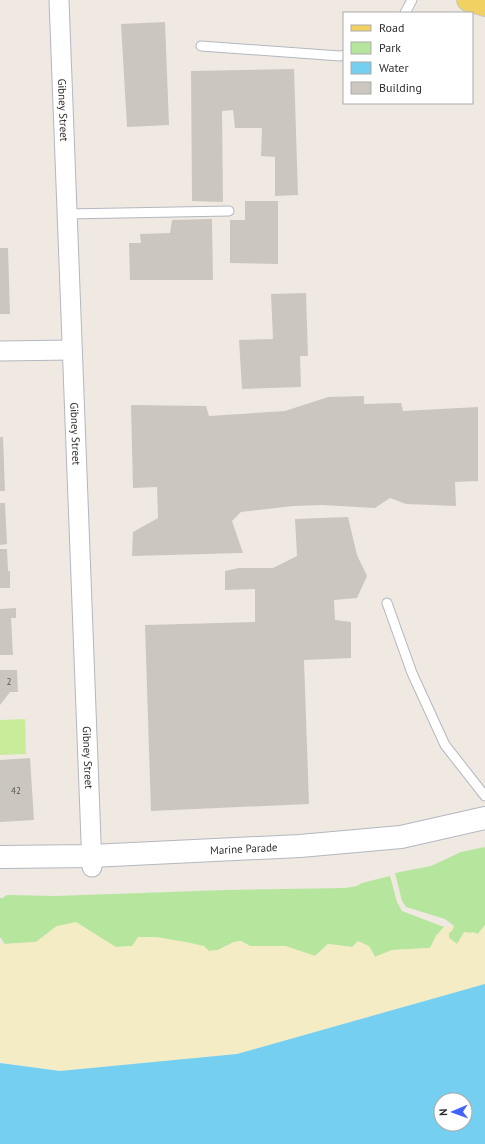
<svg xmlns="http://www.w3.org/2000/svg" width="485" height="1144" font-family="'PT Sans',sans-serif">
  <rect width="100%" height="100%" fill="#efe9e1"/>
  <path fill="#b6e59e" d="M485,847v78l-7,9 -6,-2 -15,12 -8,-6v-5l5,-7 -9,-7 -39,-12 -4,-6 -7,-28 36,-7 30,-14z
    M390,876l7,26 5,9 42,16 -8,9 -6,12 -38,2 -17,7 -6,-11 -17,1 -24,-3 -13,12 -30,-10h-35l-9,-5 -7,1 -16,8 -9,1 -77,-5 -16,1 -59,-21 -21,16 -31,2 -5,-7v-39h3l4,-3 48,1 171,-6 119,-2 12,-2 5,-3z"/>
  <path fill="#f3ecc5" d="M76,922l40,25 16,-1 6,-9h19l34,6 13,3 5,5 9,-1 16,-8 7,-1 9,5h35l30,10 13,-12 24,3 6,-6 11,5 6,11 17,-7 38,-2 6,-12 8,-9 10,-1 -2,5 -3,2v5l8,6 7,-12 14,2 7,-9v59l-248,70 -177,17 -60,-9v-120l5,2 31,-2 21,-16z"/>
  <path fill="#c9ec9a" d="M25,719l1,35 -26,1v-35z"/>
  <path fill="#75cff0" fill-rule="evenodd" d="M485,984v160h-485v-81l60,8 177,-17zM441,1100h24v24h-24z"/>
  <path fill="#cbc7bf" d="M165,22l4,103 -42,2 -6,-103z
    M294,69l4,126 -23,1v-39l-14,-1 1,-28h-27l-2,-18 -11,1 1,91 -31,-1 -1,-130z
    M245,201h33v63l-48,-1v-43h15z
    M212,219l1,61h-83l-1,-37h12l-1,-9 30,-1 2,-13z
    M0,248h8l2,66h-10z
    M306,293l2,63h-8l1,31 -59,2 -3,-49 34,-1 -2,-45z
    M364,396v8l37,-1 2,8 75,-4v74l-23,1 1,24 -50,-2 -16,-6 -15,10 -53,-3 -29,1 -52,6 -9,9 11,32 -111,3 1,-24 25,-14 -1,-31 -24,1 -2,-83 75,1 3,10 76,-5 43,-14z
    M0,437h3l2,54h-5z
    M0,503h5l2,41 -7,1z
    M348,517l9,38 10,21 -10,22 -23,2 1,20 16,2v36l-47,2 5,144 -158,7 -6,-186 110,-3v-33l-30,1v-19l14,-3h34l24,-12 -2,-37z
    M0,549h7l1,22h2v17h-10z
    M16,608v10h-5l2,37h-13v-46z
    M0,670h17l1,22h-8l-10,13z
    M30,758l4,62 -34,2v-62z"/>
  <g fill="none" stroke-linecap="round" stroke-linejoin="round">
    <g stroke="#b4b7c1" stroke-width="11">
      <path id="lane" d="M405,13l7,-13
        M201,46l139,10 4,-1
        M67,214l162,-3
        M387,603l25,70 33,72 40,51"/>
    </g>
    <g stroke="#b4b7c1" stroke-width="21">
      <g id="street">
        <path id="s1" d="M59,0l33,867"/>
        <path d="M0,351l72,-1"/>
      </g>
    </g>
    <g stroke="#b4b7c1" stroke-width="24">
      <g id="secondary">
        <path id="s2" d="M0,857l91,-1 209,-10 101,-9 84,-19"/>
      </g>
    </g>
    <g stroke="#c9c9c9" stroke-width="24">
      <path id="primary" d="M468,0l17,5"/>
    </g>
    <use href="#lane" stroke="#fff" stroke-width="9"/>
    <use href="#street" stroke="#fff" stroke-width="19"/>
    <use href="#secondary" stroke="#fff" stroke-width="22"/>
    <use href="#primary" stroke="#f2d163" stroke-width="22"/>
  </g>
  <g text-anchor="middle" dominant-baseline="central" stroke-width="3.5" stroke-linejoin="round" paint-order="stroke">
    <g font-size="9" fill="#555452">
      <text x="9" y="681">2</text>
      <text x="16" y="790">42</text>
    </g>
    <g font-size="11" fill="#2e2e2e" stroke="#fff">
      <text stroke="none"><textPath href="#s1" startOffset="110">Gibney Street</textPath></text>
      <text stroke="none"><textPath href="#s1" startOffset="434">Gibney Street</textPath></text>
      <text stroke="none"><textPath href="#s1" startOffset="758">Gibney Street</textPath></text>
      <text stroke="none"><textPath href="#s2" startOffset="244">Marine Parade</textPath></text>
    </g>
  </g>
  <rect x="343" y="12" width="130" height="92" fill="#ffffff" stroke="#ababab"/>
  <rect x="351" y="25" width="20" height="6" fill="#f2d163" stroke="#ababab"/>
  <text x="379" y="32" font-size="12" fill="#2e2e2e">Road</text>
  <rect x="351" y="42" width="20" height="12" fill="#b6e59e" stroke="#ababab"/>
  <text x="379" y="52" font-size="12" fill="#2e2e2e">Park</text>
  <rect x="351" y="62" width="20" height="12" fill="#75cff0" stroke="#ababab"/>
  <text x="379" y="72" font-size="12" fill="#2e2e2e">Water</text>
  <rect x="351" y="82" width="20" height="12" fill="#cbc7bf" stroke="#ababab"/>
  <text x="379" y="92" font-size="12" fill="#2e2e2e">Building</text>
  <g transform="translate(453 1112) rotate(268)"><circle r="19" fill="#ffffff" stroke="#ababab"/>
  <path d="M0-3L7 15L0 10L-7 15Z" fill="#4264fb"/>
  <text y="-6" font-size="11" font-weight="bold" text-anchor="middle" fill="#2e2e2e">N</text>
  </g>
</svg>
